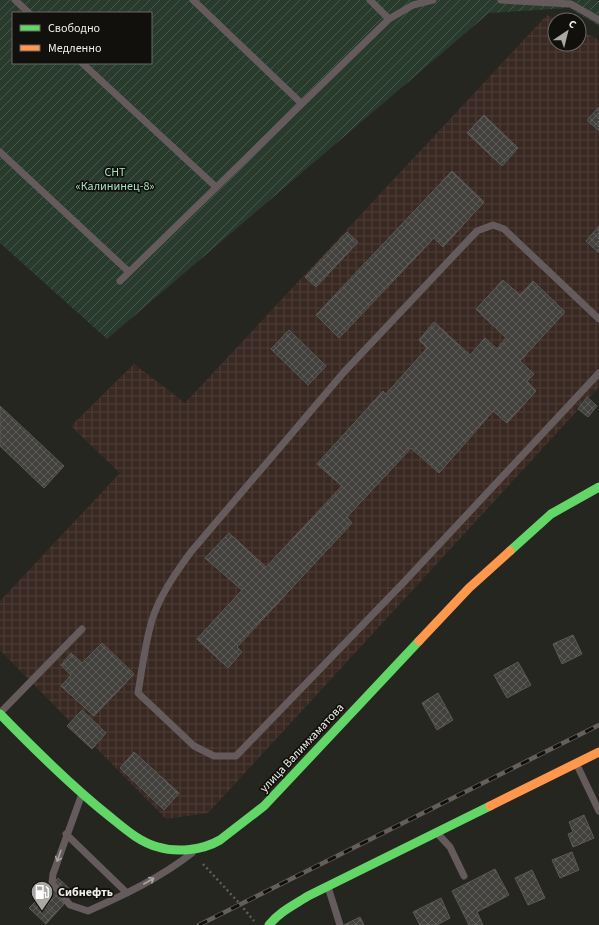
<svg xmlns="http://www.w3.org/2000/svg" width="599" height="925" font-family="'Source Sans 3',sans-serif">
  <defs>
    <pattern id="industrial-grid" width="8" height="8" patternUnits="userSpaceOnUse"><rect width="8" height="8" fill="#392922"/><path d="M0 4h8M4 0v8" fill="none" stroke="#4c3e37"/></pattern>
    <pattern id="garden-furrows" width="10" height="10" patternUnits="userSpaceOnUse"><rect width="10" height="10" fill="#283b2d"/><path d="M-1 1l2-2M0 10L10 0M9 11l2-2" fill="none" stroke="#48584b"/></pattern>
    <pattern id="building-cross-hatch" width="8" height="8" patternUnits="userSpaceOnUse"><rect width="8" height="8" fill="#42413e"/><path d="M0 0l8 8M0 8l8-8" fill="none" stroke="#5e5d5a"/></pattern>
  </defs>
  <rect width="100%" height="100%" fill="#262621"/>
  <path fill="url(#industrial-grid)" d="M547,15l11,5h-3v24h24v-14l20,10v347l-391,426 -42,6 -166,-169v-49l120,-128 -49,-47 63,-62 51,39z"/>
  <path fill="url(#garden-furrows)" fill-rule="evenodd" d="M0,0h599v26l-30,-18 -80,5 -382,326 -107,-96zM13,13h138v50h-138z"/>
  <path fill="url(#building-cross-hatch)" stroke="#5b5a56" d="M599,107v24l-12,-11z
    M484,115l34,33 -16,18 -35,-33z
    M452,171l32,31 -41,45 -9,-9 -95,100 -23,-23z
    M599,226v27l-13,-12z
    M347,232l11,10 -42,45 -11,-10z
    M503,280l17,15 13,-14 32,31 -45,49 14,13 -7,7 9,10 -29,32 -14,-12 -54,62 -28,-25 -64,69 5,6 -115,124 5,5 -14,16 -31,-29 45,-49 -37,-32 24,-25 37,34 76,-81 -25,-22 66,-73 3,3 41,-46 -8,-8 15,-18 36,33 15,-17 12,11 9,-11 -30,-29z
    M289,330l37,36 -18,19 -37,-36z
    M587,397l10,9 -9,11 -10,-8z
    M0,406l64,60 -20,22 -44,-42z
    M573,635l9,19 -20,10 -9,-20z
    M102,643l32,31 -40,42 -33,-30 10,-11 -10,-10 10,-12 11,10z
    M518,662l13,23 -24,13 -13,-23z
    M438,693l15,27 -16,10 -15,-27z
    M82,710l24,23 -14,16 -25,-23z
    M134,752l45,41 -15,17 -44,-42z
    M584,815l10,23 -21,9 -5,-13 5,-2 -4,-10z
    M572,852l7,18 -19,8 -8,-18z
    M495,869l14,26 -32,17 6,13h-14l-17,-34z
    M532,870l13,28 -17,7 -13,-27z
    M58,878l16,15 -19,21 -17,-15z
    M441,898l9,20 -13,7h-17l-7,-13z
    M38,899l17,15 -9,10 -17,-16z
    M360,917l4,8h-20z"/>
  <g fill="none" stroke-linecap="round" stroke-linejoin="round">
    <path stroke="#625c5b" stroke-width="2.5" stroke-dasharray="2 3" stroke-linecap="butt" d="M203,864l37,40 14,17"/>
    <path stroke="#655b5c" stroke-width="7" d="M15,0l14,13
      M193,0l108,103
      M370,0l19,19
      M501,0l70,4 28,16
      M82,63l134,124
      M0,152l129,120
      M120,281l269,-262 24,-14 20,-5
      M599,319l-95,-90 -11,-4 -16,6 -133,141 -154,181c-15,21 -30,42 -38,67 -7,24 -10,49 -14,73l56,53 20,10h22l168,-174 195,-209
      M0,713l82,-84
      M576,763l23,48
      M82,794l-29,80 -1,9 18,22 18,6c36,-16 72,-33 104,-58
      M437,833l13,14 14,29
      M66,834l61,59
      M328,887l12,38"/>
    <path stroke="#63d668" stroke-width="9" d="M510,551l41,-37 48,-27
      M0,714c35,36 70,71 109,102 15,12 30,26 49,31 19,6 45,3 62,-7l44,-34 155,-165
      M269,925c10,-13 25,-20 39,-29l182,-90"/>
    <path stroke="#ff974d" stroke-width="9" d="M419,641l50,-53 41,-37
      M490,806l109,-54"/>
    <g stroke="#645f5d" stroke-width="4.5">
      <path id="rail" d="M199,925l400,-200"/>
    </g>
    <use href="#rail" stroke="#11100c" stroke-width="3" stroke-dasharray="9" stroke-linecap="butt"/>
  </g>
  <defs><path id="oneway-shaft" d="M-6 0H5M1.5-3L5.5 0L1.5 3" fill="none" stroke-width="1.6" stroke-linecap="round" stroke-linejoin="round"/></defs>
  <g stroke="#aaa4a2">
    <use href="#oneway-shaft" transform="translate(59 856) rotate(109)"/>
    <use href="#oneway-shaft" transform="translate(149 881) rotate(-30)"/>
  </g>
  <defs>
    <g id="fuel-pin" transform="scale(1.15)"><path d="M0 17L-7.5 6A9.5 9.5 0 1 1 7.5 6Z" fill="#a9a8a2" stroke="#11100c"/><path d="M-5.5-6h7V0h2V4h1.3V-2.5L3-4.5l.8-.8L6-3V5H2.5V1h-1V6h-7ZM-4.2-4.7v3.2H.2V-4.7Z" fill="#fff"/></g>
  </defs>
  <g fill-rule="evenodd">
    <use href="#fuel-pin" x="42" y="892"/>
  </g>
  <g text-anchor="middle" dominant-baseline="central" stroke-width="3.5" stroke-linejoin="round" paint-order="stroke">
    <g font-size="12" fill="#a9e1bb" stroke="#11100c">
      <text x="115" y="172">СНТ<tspan x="115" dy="14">«Калининец-8»</tspan></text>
    </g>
    <g font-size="12" fill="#efeee8" stroke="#11100c">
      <text transform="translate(302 748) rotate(-47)">улица Валимхаматова</text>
    </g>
    <g font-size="12" font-weight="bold" fill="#efeee8" stroke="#11100c" text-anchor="start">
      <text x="58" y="892">Сибнефть</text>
    </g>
  </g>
  <rect x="12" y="12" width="140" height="52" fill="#11100c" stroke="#6a6964"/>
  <rect x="20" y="25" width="20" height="6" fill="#63d668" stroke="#6a6964"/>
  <text x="48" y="32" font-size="12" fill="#efeee8">Свободно</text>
  <rect x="20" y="45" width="20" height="6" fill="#ff974d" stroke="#6a6964"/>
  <text x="48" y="52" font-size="12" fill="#efeee8">Медленно</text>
  <g transform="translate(567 32) rotate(35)"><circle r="19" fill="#11100c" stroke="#6a6964"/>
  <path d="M0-3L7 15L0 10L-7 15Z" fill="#a9a8a2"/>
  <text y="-6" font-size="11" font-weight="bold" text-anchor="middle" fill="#efeee8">С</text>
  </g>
</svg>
